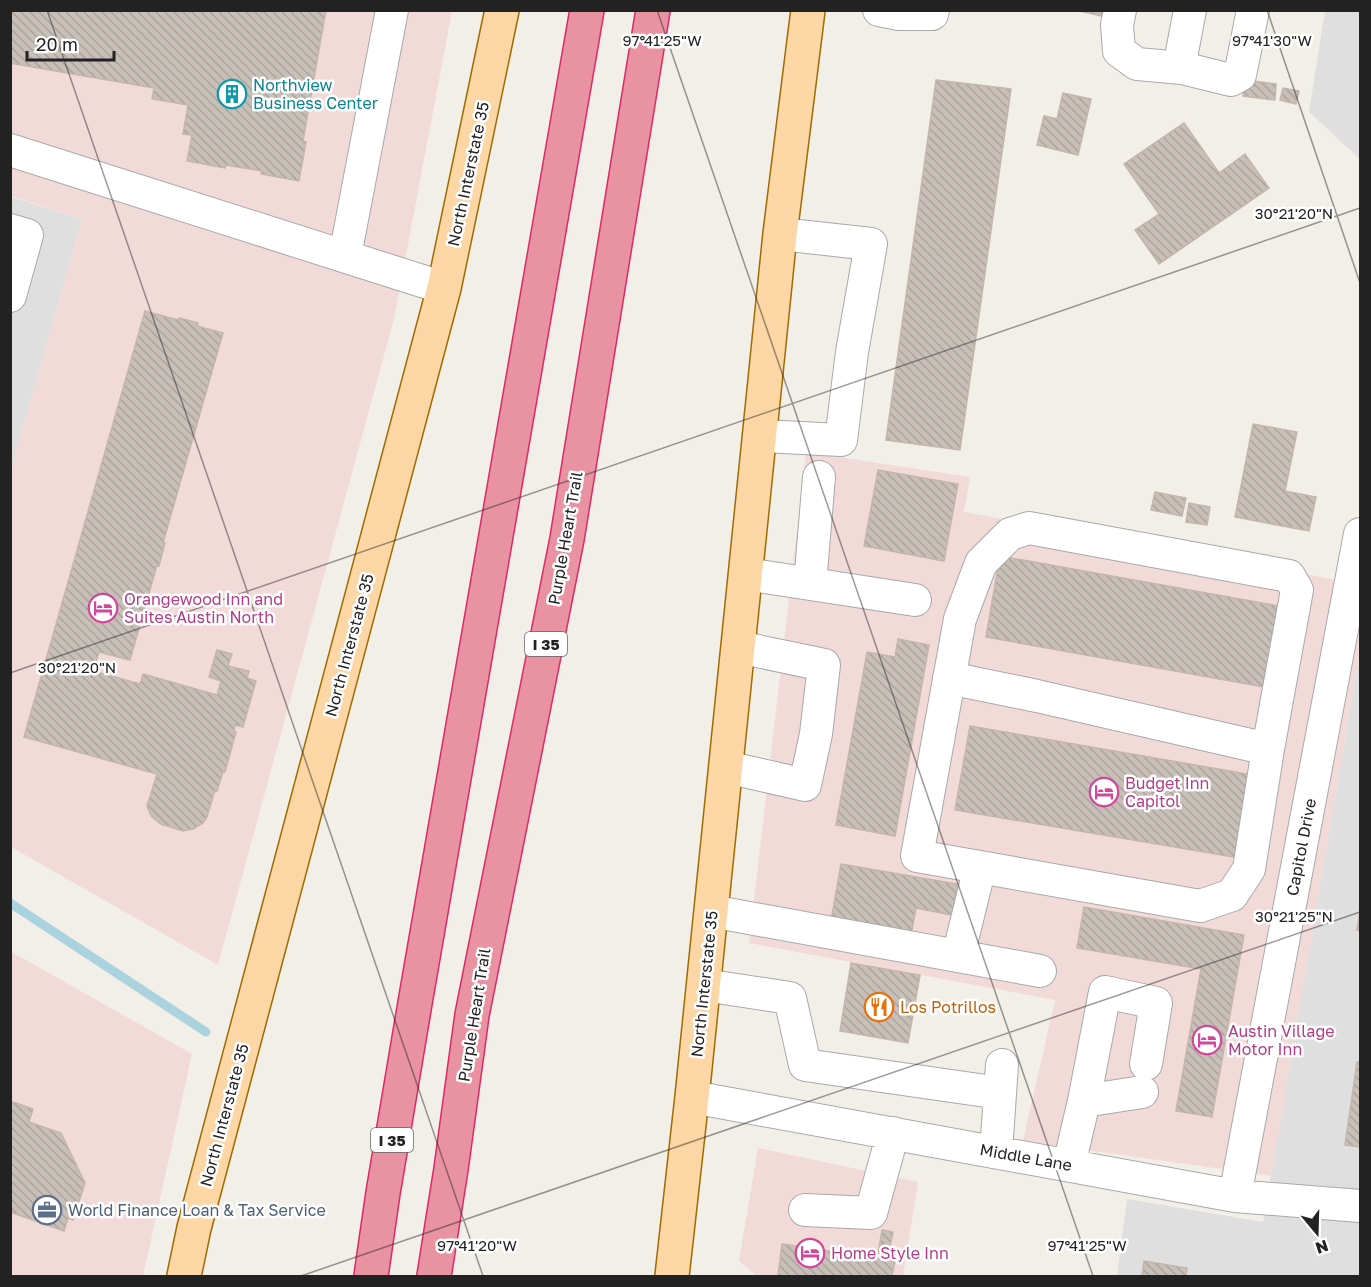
<svg xmlns="http://www.w3.org/2000/svg" width="1371" height="1287" font-family="'Golos Text',sans-serif">
  <defs>
    <pattern id="building-back-hatch" width="6" height="6" patternUnits="userSpaceOnUse" patternTransform="scale(1.5)"><rect width="6" height="6" fill="#c7bfb8"/><path d="M-1 5l2 2M0 0l6 6M5-1l2 2" fill="none" stroke="#aba49e"/></pattern>
  </defs>
  <rect width="100%" height="100%" fill="#f2efe9"/>
  <path fill="#e0dfdf" d="M1325,11h35v148l-51,-47z
    M11,197l71,22 -71,251z
    M1360,651v625h-243l10,-77 136,23z"/>
  <path fill="#f2dad9" d="M11,11h441l-58,308 -176,646 -207,-118v-377l71,-251 -71,-23z
    M806,452l164,25 -6,35 396,72v67l-89,525 -248,-35 32,-141 -306,-57z
    M10,951l182,103 -49,222h-132z
    M758,1148l160,34 -15,94h-146l-18,-15z"/>
  <g fill="none" stroke-linecap="round" stroke-linejoin="round">
    <path stroke="#aad3df" stroke-width="9" d="M10,903l196,129"/>
  </g>
  <path fill="url(#building-back-hatch)" stroke="#c4b6ab" stroke-width="1.5" d="M10,10h316l-23,131 3,1 -7,39 -38,-7 1,-3 -36,-6 -1,3 -38,-7 5,-26 -9,-1 5,-29 -36,-6 2,-11 -144,-25z
    M1075,10h28l-1,6z
    M936,80l75,9 -51,361 -74,-10z
    M1245,80l31,4 -1,16 -32,-4z
    M1283,88l16,3 -3,13 -16,-4z
    M1063,93l28,6 -13,56 -41,-10 7,-29 13,3z
    M1184,123l35,50 26,-19 24,34 -110,76 -24,-34 24,-16 -35,-50z
    M145,311l33,9 1,-2 19,5 -1,3 26,7 -60,210h2l-6,23 -2,-1 -27,95 -31,-8 -6,19 47,13 3,-10 74,21 4,-14 -12,-4 8,-27 15,4 -4,12 21,5 -2,7 9,3 -13,46 -8,-2 -1,7h2l-11,40h-2l-6,19 -2,-1 -8,27 -4,6 -10,6 -10,2 -22,-7 -10,-8 -4,-10 10,-32 -133,-37z
    M1253,424l44,8 -12,59 31,6 -7,34 -74,-14z
    M878,470l80,14 -14,77 -80,-15z
    M1155,492l31,6 -4,18 -31,-6z
    M1189,503l21,4 -3,18 -21,-3z
    M1000,556l284,51 -15,81 -283,-51z
    M898,639l31,6 -34,191 -59,-11 31,-173 28,5z
    M970,726l283,49 -14,83 -284,-48z
    M841,864l116,20 -5,31 -36,-7 -5,27 -80,-14z
    M1084,907l160,28 -32,182 -36,-6 25,-142 -124,-21z
    M1360,911v20l-3,-1z
    M851,963l69,12 -12,68 -68,-12z
    M1357,1062l3,1v84l-15,-2z
    M10,1101l23,8 -4,13 32,11 24,50 -12,37 -5,-2 -4,13 -54,-19z
    M882,1230l11,2 -5,24 -10,-2z
    M782,1244l113,17 -3,15h-114z
    M1144,1261l43,7 -1,8h-44z"/>
  <g fill="none" stroke-linecap="round" stroke-linejoin="round">
    <g stroke="#a9a9a9" stroke-width="34">
      <path id="minor" d="M879,10l20,4h33l1,-4
        M1120,10l-3,15 2,26 18,13 45,4
        M1190,10l-8,42v16l49,12 9,-5 13,-65
        M10,150l434,138
        M10,230l17,5 -17,61
        M345,256l47,-246
        M760,436l81,4 11,-88 19,-108 -91,-10
        M746,574l169,26
        M810,584l9,-107
        M949,678l88,18 231,53 29,-159 -8,-14 -260,-48 -19,6 -29,29 -21,56 -43,237 283,50 32,-11 17,-26 19,-120
        M726,767l79,18 11,-51 8,-69 -86,-18
        M711,911l329,60
        M958,956l22,-89
        M704,985l86,13 15,67 195,28
        M692,1097l543,99 125,10
        M1084,1101l21,-109 51,11 -10,61
        M996,1152l6,-87
        M1069,1165l15,-64 58,-9
        M1235,1196l125,-662
        M805,1210l66,3 22,-80"/>
    </g>
    <g stroke="#a06b00" stroke-width="36">
      <path id="major" d="M184,1276l10,-48 250,-940 58,-278
        M672,1276l20,-179 88,-863 28,-224"/>
    </g>
    <g stroke="#dc2a67" stroke-width="36">
      <path id="highway" d="M371,1276l12,-83 32,-190 172,-993
        M434,1276l17,-107 21,-154 95,-476 86,-529"/>
    </g>
    <use href="#minor" stroke="#fff" stroke-width="32"/>
    <use href="#major" stroke="#fcd6a4" stroke-width="33"/>
    <use href="#highway" stroke="#e892a2" stroke-width="33"/>
  </g>
  <path fill="none" stroke="#222" stroke-width="1.5" stroke-opacity="0.45" d="M47,10l436,1266M657,10l436,1266M1267,10l93,273M10,673l1350,-465M301,1276l1059,-364"/>
  <defs>
    <g id="building-ring" transform="scale(1.5)"><circle r="9.5" fill="#fff" stroke="#0f9aa8" stroke-width="1.5"/><path d="M-4-6H4V6H1V3H-1V6H-4ZM-2.5-4.3h1.7v1.8h-1.7ZM.8-4.3h1.7v1.8H.8ZM-2.5-1h1.7V.8h-1.7ZM.8-1h1.7V.8H.8Z" fill="#0f9aa8"/></g>
    <g id="hotel-ring" transform="scale(1.5)"><circle r="9.5" fill="#fff" stroke="#d1479c" stroke-width="1.5"/><path d="M-6-4.5h1.5V1H6V5H4.5V3h-9V5H-6ZM-4 0a1.8 1.8 0 1 1 3.6 0ZM.5 0V-2.5h3Q6-2.5 6 0Z" fill="#d1479c"/></g>
    <g id="restaurant-ring" transform="scale(1.5)"><circle r="9.5" fill="#fff" stroke="#e8710a" stroke-width="1.5"/><path d="M-5-6h1v4h1v-4h1v4h1v-4h1v5L-1.5 .5V6h-2V.5L-5-1ZM5-6V6H3V1.5H1.5Q1.5-4 5-6Z" fill="#e8710a"/></g>
    <g id="office-ring" transform="scale(1.5)"><circle r="9.5" fill="#fff" stroke="#5c6f8a" stroke-width="1.5"/><path d="M-6-3h4V-5.5h4V-3h4V5H-6ZM-1-4.5V-3h2v-1.5ZM-6 0V1H6V0Z" fill="#5c6f8a"/></g>
  </defs>
  <g fill-rule="evenodd">
    <use href="#building-ring" x="232" y="94"/>
    <use href="#hotel-ring" x="103" y="608"/>
    <use href="#hotel-ring" x="1104" y="792"/>
    <use href="#restaurant-ring" x="879" y="1007"/>
    <use href="#hotel-ring" x="1207" y="1040"/>
    <use href="#office-ring" x="47" y="1210"/>
    <use href="#hotel-ring" x="810" y="1253"/>
  </g>
  <g text-anchor="middle" dominant-baseline="central" stroke-width="5" stroke-linejoin="round" paint-order="stroke">
    <g fill="#fff" stroke="#646464" stroke-width="1.5">
      <rect x="525" y="632" width="42" height="24" rx="4.5"/>
      <rect x="371" y="1128" width="42" height="24" rx="4.5"/>
    </g>
    <g font-size="15" font-weight="bold" fill="#222">
      <text x="546" y="644">I 35</text>
      <text x="392" y="1140">I 35</text>
    </g>
    <g font-size="16" fill="#0d838f" stroke="#fff" text-anchor="start">
      <text x="253" y="85">Northview<tspan x="253" dy="18">Business Center</tspan></text>
    </g>
    <g font-size="16" fill="#222" stroke="#fff">
      <text transform="translate(468 174) rotate(-78)">North Interstate 35</text>
      <text transform="translate(565 538) rotate(-80)">Purple Heart Trail</text>
      <text transform="translate(349 645) rotate(-75)">North Interstate 35</text>
      <text transform="translate(1301 847) rotate(-79)">Capitol Drive</text>
      <text transform="translate(704 984) rotate(-84)">North Interstate 35</text>
      <text transform="translate(474 1015) rotate(-81)">Purple Heart Trail</text>
      <text transform="translate(224 1115) rotate(-75)">North Interstate 35</text>
      <text transform="translate(1026 1157) rotate(10)">Middle Lane</text>
    </g>
    <g font-size="16" fill="#b23c85" stroke="#fff" text-anchor="start">
      <text x="124" y="599">Orangewood Inn and<tspan x="124" dy="18">Suites Austin North</tspan></text>
      <text x="1125" y="783">Budget Inn<tspan x="1125" dy="18">Capitol</tspan></text>
      <text x="1228" y="1031">Austin Village<tspan x="1228" dy="18">Motor Inn</tspan></text>
      <text x="831" y="1253">Home Style Inn</text>
    </g>
    <g font-size="16" fill="#c56008" stroke="#fff" text-anchor="start">
      <text x="900" y="1007">Los Potrillos</text>
    </g>
    <g font-size="16" fill="#4e5e75" stroke="#fff" text-anchor="start">
      <text x="68" y="1210">World Finance Loan &amp; Tax Service</text>
    </g>
  </g>
  <g font-size="15" text-anchor="middle" fill="#222" stroke="#fff" stroke-width="5" stroke-linejoin="round" paint-order="stroke">
    <text x="662" y="46">97°41'25"W</text>
    <text x="1272" y="46">97°41'30"W</text>
    <text x="1294" y="219">30°21'20"N</text>
    <text x="77" y="673">30°21'20"N</text>
    <text x="1294" y="922">30°21'25"N</text>
    <text x="477" y="1251">97°41'20"W</text>
    <text x="1087" y="1251">97°41'25"W</text>
  </g>
  <rect width="1371" height="1287" fill="none" stroke="#222222" stroke-width="24"/>
  <g transform="translate(1317 1233) rotate(161)" stroke="#ffffff" stroke-width="4.5" paint-order="stroke">
  <path d="M0-4.5L10 22L0 15L-10 22Z" fill="#222222"/>
  <text y="-9" font-size="16" font-weight="bold" text-anchor="middle" fill="#222222">N</text>
  </g>
  <path d="M27 51v9h87v-9" fill="none" stroke="#222222" stroke-width="3"/>
  <text x="36" y="51" font-size="18" fill="#222222" stroke="#ffffff" stroke-width="4.5" paint-order="stroke">20 m</text>
</svg>
